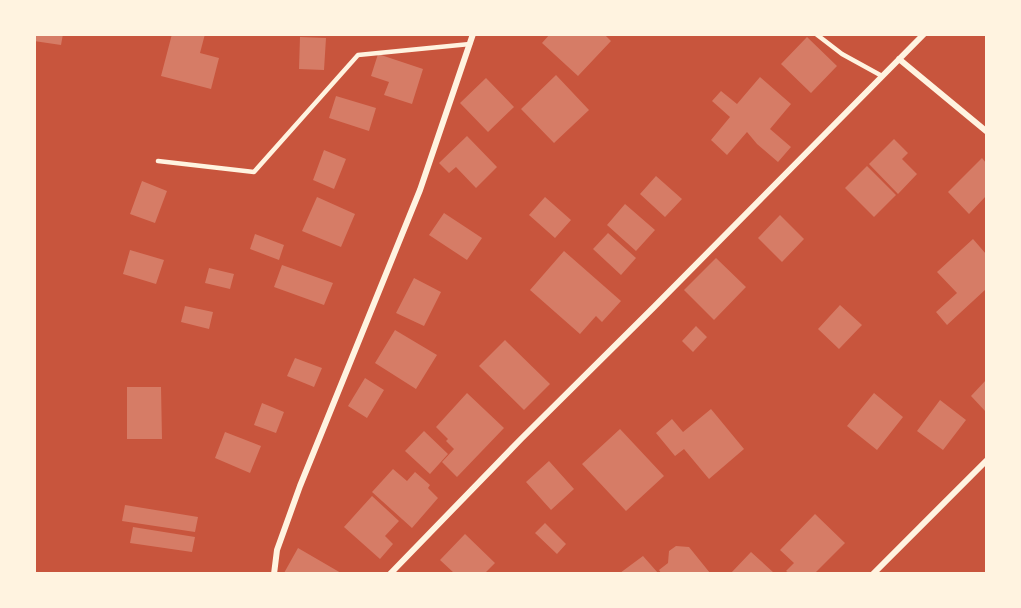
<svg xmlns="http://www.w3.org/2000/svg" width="1021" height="608" font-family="'Playfair Display',serif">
  <rect width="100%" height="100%" fill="#c8553d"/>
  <path fill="#d67c66" d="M34,34h29l-2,11 -27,-4z
    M172,34h33l-5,19 19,5 -8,31 -50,-13z
    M550,34h54l7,7 -33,35 -36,-33z
    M300,37l26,1 -2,32 -25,-1z
    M807,37l30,29 -26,27 -30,-29z
    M378,54l45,15 -11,35 -28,-9 5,-13 -18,-6z
    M556,75l33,35 -35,33 -33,-34z
    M760,77l31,27 -21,25 21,18 -13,15 -21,-18 -10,-12 -20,23 -16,-15 19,-23 -18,-16 9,-10 16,13z
    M486,78l28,29 -26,25 -28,-29z
    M336,96l40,12 -7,23 -40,-13z
    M467,136l30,31 -21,21 -20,-21 -7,6 -10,-10z
    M894,139l14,14 -6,6 15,15 -19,20 -29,-30z
    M324,150l22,9 -12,30 -21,-9z
    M982,158l4,5v33l-17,18 -21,-22z
    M867,166l29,29 -22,22 -29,-29z
    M656,176l26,23 -17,18 -25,-23z
    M142,181l25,10 -12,32 -25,-9z
    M317,197l38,17 -14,33 -39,-16z
    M545,197l26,23 -16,18 -26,-23z
    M625,204l30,26 -19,21 -29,-26z
    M444,213l38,25 -15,22 -38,-25z
    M780,215l24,24 -22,23 -24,-24z
    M608,233l28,25 -15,17 -28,-26z
    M255,234l29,11 -5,15 -29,-11z
    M973,239l13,15v35l-39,36 -11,-13 21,-19 -20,-21z
    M130,250l34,10 -8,24 -33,-10z
    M564,251l57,50 -19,21 -6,-6 -16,18 -50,-44z
    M716,258l30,29 -32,33 -30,-30z
    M282,265l51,18 -9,22 -50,-18z
    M209,268l25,6 -4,15 -25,-6z
    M414,278l27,14 -17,34 -28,-13z
    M840,305l22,20 -23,24 -21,-20z
    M185,306l28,6 -4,17 -28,-7z
    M696,326l11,11 -14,15 -11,-11z
    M395,330l42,25 -21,34 -41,-26z
    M505,340l45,44 -26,26 -45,-44z
    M295,358l27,10 -8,19 -27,-11z
    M365,378l19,12 -17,28 -19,-12z
    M986,380v32l-15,-16z
    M127,387h34l1,52h-35z
    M467,393l37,35 -47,49 -15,-15 12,-13 -8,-8 2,-2 -12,-12z
    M874,393l29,24 -26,33 -30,-24z
    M940,400l26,20 -23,30 -26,-19z
    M262,403l22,9 -8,21 -22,-8z
    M711,409l33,40 -35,30 -25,-30 -9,7 -19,-23 16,-14 11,13z
    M620,429l44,47 -38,35 -44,-47z
    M424,431l24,23 -18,20 -25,-23z
    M225,432l36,14 -11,27 -35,-15z
    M549,461l25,28 -23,21 -25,-28z
    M393,469l14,12 8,-9 15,13 -2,3 10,10 -26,30 -40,-36z
    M372,496l27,25 -14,15 8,8 -13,15 -36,-32z
    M125,505l73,12 -3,15 -73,-11z
    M815,514l30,29 -30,30h-26l-3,-2 8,-8 -14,-13z
    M545,523l21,21 -9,10 -22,-21z
    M133,527l62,10 -3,15 -62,-9z
    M465,534l30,29 -10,10h-31l-14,-13z
    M676,546l13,1 21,26h-49l-2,-3 9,-7 1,-12z
    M298,548l43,25h-57z
    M751,552l23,21h-43z
    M643,556l15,17h-38z"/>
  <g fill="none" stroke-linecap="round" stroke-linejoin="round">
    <path stroke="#fff3e0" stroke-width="4.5" d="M816,34l26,20 40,22
      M158,161l96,11 104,-117 112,-11"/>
    <path stroke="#fff3e0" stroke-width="6" d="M899,59l87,72
      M274,574l3,-24 23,-64 120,-296 53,-156
      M390,574l131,-135 133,-132 270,-273
      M873,574l113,-113"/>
  </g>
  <rect width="1021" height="608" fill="none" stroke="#fff3e0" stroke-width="72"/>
</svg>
